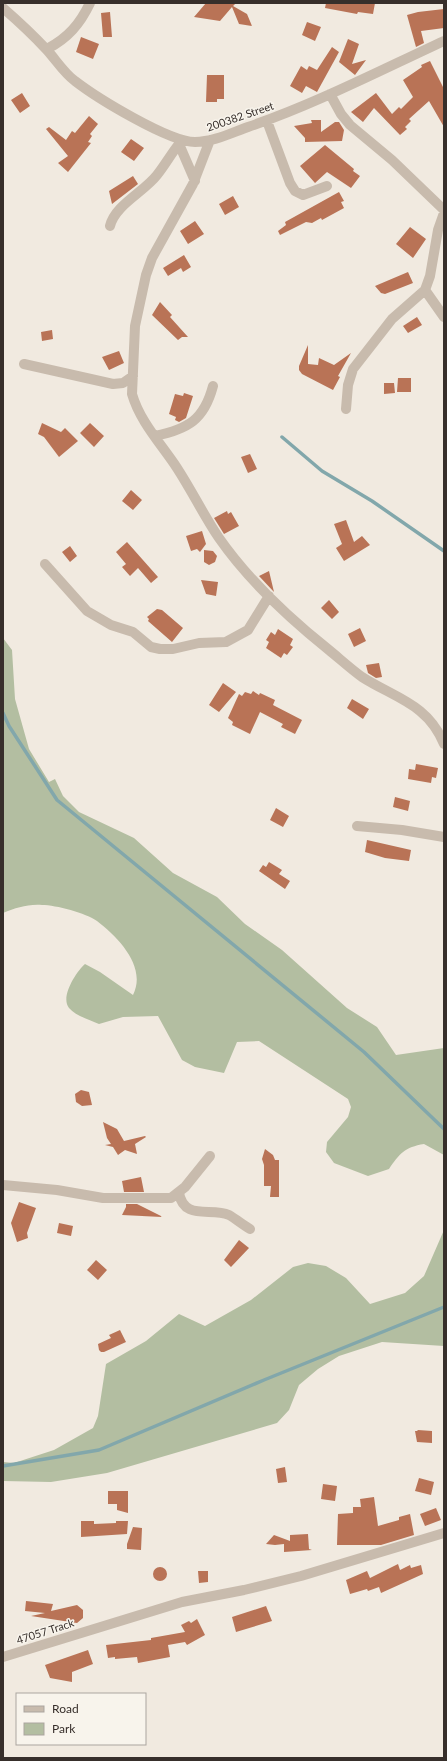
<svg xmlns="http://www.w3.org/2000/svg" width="447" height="1761" font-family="Lato,sans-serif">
  <rect width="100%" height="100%" fill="#f1eae0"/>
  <path fill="#b3bea1" d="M3,638l9,12 3,49 14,50 20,33 6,-3 8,17 16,16 55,26 39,35 44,24 28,27 37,26 65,58 30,19 19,28 48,-7v107l-20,-11c-19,3 -25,10 -35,25l-21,7 -34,-13 -8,-11 1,-10 21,-25 3,-10 -3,-8 -89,-58 -22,1 -13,31 -29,-6 -13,-7 -24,-44 -35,1 -24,7c-9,-4 -23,-8 -30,-16 -9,-11 7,-36 16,-44l15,8 33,23c14,-28 -14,-57 -36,-74 -11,-8 -41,-16 -55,-16 -15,-1 -26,3 -39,8z
    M444,1230v116l-62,-4 -43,14 -21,13 -19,16 -10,25 -12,13 -170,50 -56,9 -48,-1v-19l11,1 40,-13 39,-22 5,-12 8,-52 40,-23 33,-27 26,12 46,-26 42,-33 15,-4 18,3 20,12 24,26 35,-11 19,-17z"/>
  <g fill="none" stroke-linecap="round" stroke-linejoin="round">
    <path stroke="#82a7ab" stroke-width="3.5" d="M282,437l40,34 50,30 72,50
      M3,713l6,13 48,74 307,252 80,77
      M3,1466l96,-16 165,-70 180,-73"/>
  </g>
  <path fill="#b97356" d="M206,3h30l-3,3 14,8 5,12 -13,-2 -7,-17 -12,14 -26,-4z
    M326,3h49l-2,11 -15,-2 -1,2 -32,-6z
    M444,9v19l-23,3 3,12 -8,4 -9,-32 11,-3z
    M110,12l2,25h-9l-2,-24z
    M307,22l14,5 -6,14 -13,-6z
    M81,37l18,7 -6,15 -17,-7z
    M348,39l11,5 -7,20 14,-4 -11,15 -16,-13z
    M332,47l7,5 -22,40 -11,-6 -4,7 -12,-7 11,-20 6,4 2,-4 8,4z
    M430,61l14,28v38l-15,-26 -20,18 2,2 -6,6 2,2 -7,6 -26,-27 -11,14 -12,-10 25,-19 16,21 7,-7 2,2 12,-12 -10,-17 19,-13 -1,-2z
    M207,75h17v24h-7v3h-11z
    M22,93l8,13 -10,7 -9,-13z
    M89,116l9,8 -8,10 2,2 -4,6 3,1 -23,29 -10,-9 10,-7 -22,-27 3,-2 17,13 6,-9 3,2z
    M311,120h10v12l14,-10h4l5,8 -2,11 -37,1v-4l-11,-12 18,-3z
    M131,139l13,9 -10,13 -13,-9z
    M325,145l29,24 -1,2 7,5 -9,12 -24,-16 -12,11 -15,-17z
    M133,176l5,8 -26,20 -3,-13z
    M339,192l5,9 -3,1 3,6 -22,12 -1,-2 -9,5 -6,-1 -26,13 -2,-4 8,-6 -1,-3z
    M233,196l6,11 -14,8 -6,-11z
    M195,221l9,13 -16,10 -8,-13z
    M410,227l16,12 -13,19 -17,-14z
    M184,255l7,12 -8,5 -2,-4 -13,8 -5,-8z
    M408,272l5,11 -28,11 -4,-1 -6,-7z
    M160,302l12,13 -2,2 18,20h-6l-4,3 -26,-25z
    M417,317l5,8 -14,8 -5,-7z
    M52,330l1,9 -11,2 -1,-9z
    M308,345v19l10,1 1,-7 15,7 17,-12 -13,23 2,1 -7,13 -31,-16 -3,-4v-4z
    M119,351l5,12 -15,7 -7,-13z
    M398,378h13v14h-14z
    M384,383h10l1,10 -11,1z
    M184,393l9,3 -7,22 -7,4 -4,-2 1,-3 -7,-3 6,-20 8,2z
    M42,423l19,9 4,-4 13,13 -19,16 -15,-20 -6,-3z
    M90,423l14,13 -10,11 -14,-14z
    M250,454l7,15 -9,4 -7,-16z
    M131,490l11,10 -9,10 -11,-9z
    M227,511l1,3 3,-2 8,14 -15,8 -10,-16z
    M346,520l8,22 8,-6 8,9 -26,16 -8,-13 6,-4 -8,-20z
    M202,531l4,13 -6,8 -3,-3 -6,2 -5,-15z
    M127,542l31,35 -7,6 -13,-15 -8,8 -8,-9 4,-3 -10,-12z
    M70,546l7,10 -7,6 -8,-10z
    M204,550l9,1 4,5 -2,6 -6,3 -5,-3z
    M269,571l5,21 -15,-16z
    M201,580l17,2 -2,14 -10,-2z
    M329,600l10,12 -7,7 -11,-11z
    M157,609l5,1 21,18 -11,14 -24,-21 1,-2 -2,-2z
    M360,628l6,13 -12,6 -6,-13z
    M278,629l15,10 -3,6 3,2 -6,8 -3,-2 -3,5 -15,-10 3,-6 -3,-2 5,-8 4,3z
    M379,663l3,14 -6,1 -8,-5 -2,-8z
    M223,683l13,9 -17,20 -10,-7z
    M253,691l6,4 1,-2 15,7 -2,5 29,15 -7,14 -14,-7 2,-3 -23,-12 -10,22 -18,-9 1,-3 -5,-4 11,-24 3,2 3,-4 6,2z
    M352,699l17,10 -6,10 -16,-11z
    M416,764l22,4 -2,10 -4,-1 -1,6 -23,-4 1,-10 6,1z
    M395,797l15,4 -2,10 -15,-4z
    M276,808l13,8 -6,11 -13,-7z
    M367,840l44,10 -2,11 -24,-3 -20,-6z
    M269,862l13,8 -3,4 11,7 -5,8 -26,-18 4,-6 3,2z
    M81,1090l8,2 3,13 -10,1 -6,-4 -1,-8z
    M103,1122l14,7 7,12 21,-5 1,1 -11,7 2,10 -12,-4 -7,5 -5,-8 -8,-2 6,-1 -4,-6z
    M265,1149l8,6 2,5h4v37h-9l1,-11h-7v-21l-2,-6z
    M141,1177l3,15h-20l-2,-11z
    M19,1202l17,6 -9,25 1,5 -11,4 -6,-19z
    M126,1204h11l26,13 -41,-2 4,-8z
    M59,1223l14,3 -2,10 -14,-3z
    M239,1240l10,8 -18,19 -7,-7z
    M96,1260l11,10 -9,10 -11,-10z
    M120,1330l6,12 -22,10h-3l-2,-2 -1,-6 13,-6 -2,-3z
    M418,1430l14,1v12l-15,-1 -2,-11h2z
    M285,1467l2,15 -9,1 -2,-14z
    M419,1478l15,4 -3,13 -16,-4z
    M323,1484l14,2 -2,15 -14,-2z
    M108,1491h20v22l-11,-3v-6h-9z
    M374,1497l4,29 21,-6v-3l11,-3 4,21 -33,10h-44l1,-31 15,-1v-6h8l-1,-8z
    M436,1508l5,12 -16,6 -5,-12z
    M81,1521h13v3l22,-1v-2h12l-1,13 -46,3z
    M133,1527l9,1 -1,22 -14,-1v-5z
    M308,1534l1,15 3,1 -28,2v-8l-9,1 -9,-1 8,-9 16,6v-6z
    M398,1564l2,6 10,-5 1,3 10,-3 2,9 -42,19 -2,-6 -11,4 -1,-2 -17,5 -4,-14 21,-9 3,7z
    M153 1574a7 7 0 1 1 14 0a7 7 0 1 1-14 0Z
    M198,1571h10v11l-9,1z
    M26,1601l27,3 -2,7 26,-6 6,5v8l-6,5 -46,-7 14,-3 -20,-2z
    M266,1606l6,15 -36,11 -4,-15z
    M197,1619l8,16 -18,10 -2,-3 -17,3 2,12 -32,6 -1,-6 -22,2v-2l-7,1 -2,-13 45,-5v-2l34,-6 -4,-7 8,-4 2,2z
    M88,1650l5,14 -21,8v10l-22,-4 -5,-13z"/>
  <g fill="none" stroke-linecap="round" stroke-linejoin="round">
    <path stroke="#c8bbad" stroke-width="10" d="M3,8c15,13 30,27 44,42 9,10 17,23 28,31 22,17 94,61 120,61 18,0 36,-9 53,-15 67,-23 131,-56 196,-86
      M47,49c21,-11 33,-25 43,-46
      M330,94l11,20 9,11 42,35 52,50
      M267,121l23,62 5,8 8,4 24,-9
      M210,140l-17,44 -41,74 -6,17 -11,51 -3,68c8,28 30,51 45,74 15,23 27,48 42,70 30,43 70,80 110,112 11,9 22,19 33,27 33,21 66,27 82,67
      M181,141l-2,3 16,37
      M110,226c5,-21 34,-34 47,-51 8,-10 14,-21 22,-31
      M425,290l19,27
      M24,364l89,20 10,-1 10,-7
      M346,409l2,-24 5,-16 39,-50 33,-29 5,-14 8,-46 6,-17
      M155,436c33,-7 49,-16 58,-50
      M45,564l42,47 24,14 22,7 18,15 9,2h13l26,-6 27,-1 22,-12 21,-34
      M357,826l45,4 42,7
      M3,1185l54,5 46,8h68l14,-11 25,-31
      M179,1193c5,28 32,14 50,22 7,4 14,10 21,14
      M3,1657l179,-55 62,-12 57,-14 143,-43"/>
  </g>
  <g text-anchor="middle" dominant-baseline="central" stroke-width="3" stroke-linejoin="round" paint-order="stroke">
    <g font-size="11" fill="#372f2b" stroke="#f8f4ec">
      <text transform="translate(240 116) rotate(-19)">200382 Street</text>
      <text transform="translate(45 1631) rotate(-18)">47057 Track</text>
    </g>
  </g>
  <rect width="447" height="1761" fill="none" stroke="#372f2b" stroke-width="8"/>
  <rect x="16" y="1693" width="130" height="52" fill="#f8f4ec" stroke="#aba59f"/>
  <rect x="24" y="1706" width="20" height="6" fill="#c8bbad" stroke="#aba59f"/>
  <text x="52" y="1713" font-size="12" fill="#372f2b">Road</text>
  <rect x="24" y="1723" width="20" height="12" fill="#b3bea1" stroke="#aba59f"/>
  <text x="52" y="1733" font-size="12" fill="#372f2b">Park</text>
</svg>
